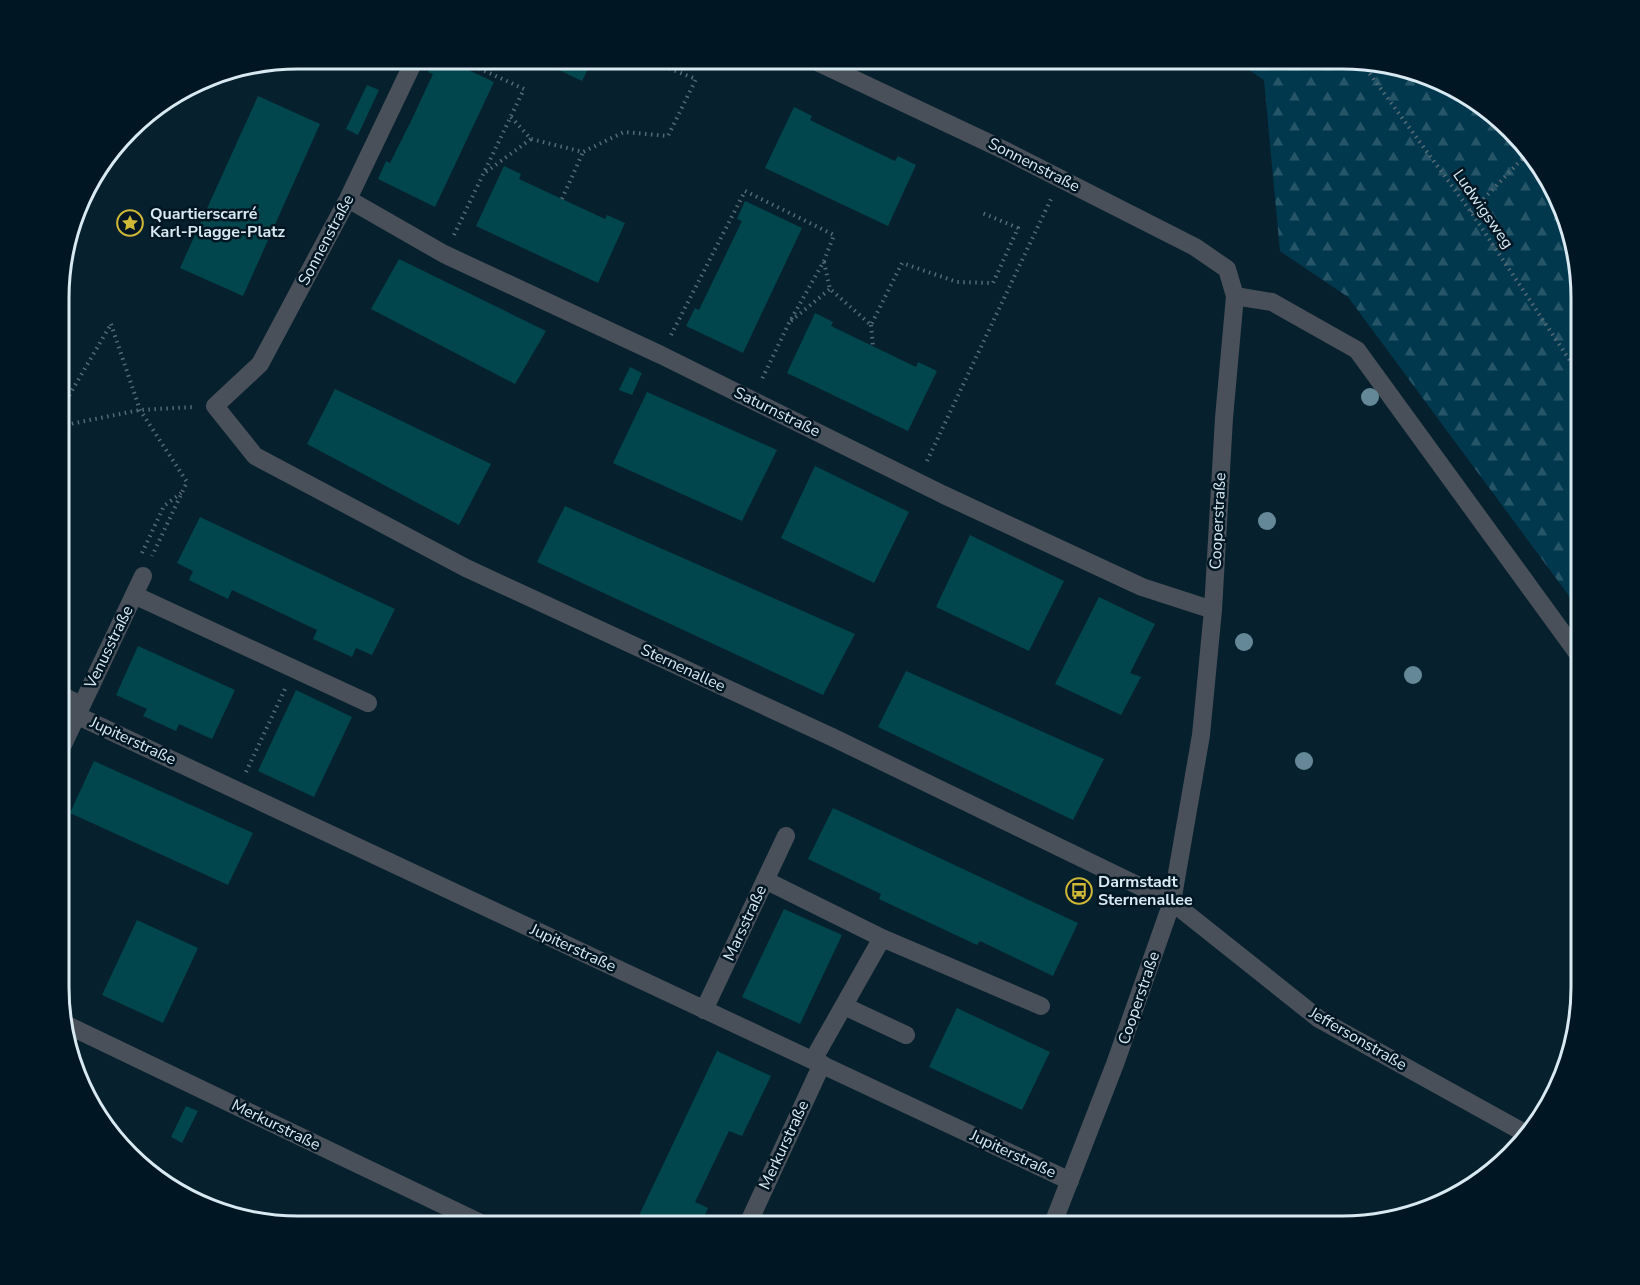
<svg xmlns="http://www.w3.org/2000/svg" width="1640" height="1285" font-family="'Nunito Sans',sans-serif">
  <defs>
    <pattern id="forest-firs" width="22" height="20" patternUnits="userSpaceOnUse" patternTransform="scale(1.5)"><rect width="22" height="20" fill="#02384e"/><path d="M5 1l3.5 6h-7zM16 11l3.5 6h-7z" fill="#265568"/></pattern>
  </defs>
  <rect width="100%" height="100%" fill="#06212d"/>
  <path fill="url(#forest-firs)" d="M1233,59h124l76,18 67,41 63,88 18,92v314l-233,-315 -68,-46 -16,-171z"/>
  <path fill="#00464c" d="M435,59h10l49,23 -59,125 -57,-28 8,-18 4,2 22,-44 21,-45 -5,-2z
    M536,59h57l-11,22z
    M367,85l12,5 -21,45 -12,-6z
    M258,96l62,28 -77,172 -63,-28z
    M794,107l18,9 -2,4 43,21 42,20 3,-5 18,9 -28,61 -123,-58z
    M504,166l17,8 -2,5 86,40 2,-4 18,8 -27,60 -122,-57z
    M745,201l57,27 -59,125 -57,-27 9,-18 4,2 43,-89 -5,-2z
    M399,259l147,72 -31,53 -144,-75z
    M815,313l18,9 -2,4 85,41 2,-5 19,9 -29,60 -121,-58z
    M630,367l12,6 -10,22 -13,-5z
    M335,389l156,75 -32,61 -152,-81z
    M647,392l130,58 -35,71 -129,-58z
    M815,466l94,46 -35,71 -93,-45z
    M565,506l290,128 -32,61 -286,-133z
    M200,517l195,92 -23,46 -16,-7 -4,9 -39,-18 4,-9 -85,-40 -4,9 -39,-19 4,-9 -16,-8z
    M970,535l94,46 -35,70 -93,-44z
    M1099,597l56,27 -25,49 11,4 -20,38 -66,-31z
    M138,646l97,44 -23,49 -33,-15 -3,7 -33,-15 4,-7 -31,-14z
    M906,671l198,88 -31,61 -195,-93z
    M296,690l56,27 -38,80 -56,-26z
    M94,761l159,72 -25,52 -158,-72z
    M833,808l245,115 -25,53 -73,-35 -3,4 -98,-46 2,-5 -73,-35z
    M784,909l58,26 -42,89 -58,-27z
    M137,920l61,28 -35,75 -61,-28z
    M957,1008l93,44 -28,58 -93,-43z
    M717,1051l54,25 -29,60 -13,-5 -34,71 13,6 -8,18h-66z
    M186,1106l12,5 -16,32 -11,-6z"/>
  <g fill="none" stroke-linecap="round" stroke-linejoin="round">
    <path stroke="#546b75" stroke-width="4" stroke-dasharray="1.5 4.5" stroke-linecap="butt" d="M1359,59l112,153 110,165
      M511,117l20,22 52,13 41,-20 44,4 28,-57 -38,-15
      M486,172l45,-33
      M562,199l21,-47
      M1471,212l52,-54 5,-1
      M454,235l70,-146 -65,-30
      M824,262l6,27 41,36 31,-62 55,19 36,1 25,-55 -38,-16
      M791,321l39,-32
      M111,324l29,86 47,72 -35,74
      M871,325l2,22
      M671,335l74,-144 89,44 -10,26 -35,62 -28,58
      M60,411l51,-87
      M60,426l80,-16 53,-3
      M927,461l124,-262
      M142,553l22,-47 17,-13
      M246,772l39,-83"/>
    <path stroke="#495059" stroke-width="18" d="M415,59l-67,140 -88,165 -45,42 40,50 211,112 368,170 338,164 147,117 209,116
      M811,59l197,93 187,95 32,22 8,27 -11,122 -11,192 -12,125 -29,167 -57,162 -63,162
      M348,199l96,55 217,101 283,140 198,92 71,23
      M1235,296l37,6 85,48 224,308
      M134,595l234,108
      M60,695l21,10
      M76,715l994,466
      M60,751l83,-175
      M765,880l117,58 159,68
      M844,1006l62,29
      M704,1010l82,-174
      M65,1024l422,202
      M813,1060l69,-122
      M747,1226l75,-162"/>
  </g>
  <g fill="#658899">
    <circle cx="1370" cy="397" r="9"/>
    <circle cx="1267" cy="521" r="9"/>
    <circle cx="1244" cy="642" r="9"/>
    <circle cx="1413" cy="675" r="9"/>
    <circle cx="1304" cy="761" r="9"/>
  </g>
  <defs>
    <g id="sight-ring" transform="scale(1.35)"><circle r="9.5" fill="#001723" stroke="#d0b837" stroke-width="1.5"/><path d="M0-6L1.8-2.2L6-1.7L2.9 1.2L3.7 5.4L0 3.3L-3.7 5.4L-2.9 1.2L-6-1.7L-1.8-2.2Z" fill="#d0b837"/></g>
    <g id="bus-ring" transform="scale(1.35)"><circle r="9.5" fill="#001723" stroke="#d0b837" stroke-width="1.5"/><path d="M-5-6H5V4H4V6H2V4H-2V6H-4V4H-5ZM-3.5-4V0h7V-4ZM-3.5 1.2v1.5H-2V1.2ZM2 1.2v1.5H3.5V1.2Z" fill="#d0b837"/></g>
  </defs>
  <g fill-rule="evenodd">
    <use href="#sight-ring" x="130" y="223"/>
    <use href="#bus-ring" x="1079" y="891"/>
  </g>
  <g text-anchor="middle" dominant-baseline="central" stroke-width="5" stroke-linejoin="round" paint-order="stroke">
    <g font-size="16" fill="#d9e9f1" stroke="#001723">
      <text transform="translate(1034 165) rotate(27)">Sonnenstraße</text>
      <text transform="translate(1483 209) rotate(55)">Ludwigsweg</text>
      <text transform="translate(326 240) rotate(-62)">Sonnenstraße</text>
      <text transform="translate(777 412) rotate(26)">Saturnstraße</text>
      <text transform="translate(1218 521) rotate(-87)">Cooperstraße</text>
      <text transform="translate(109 647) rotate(-64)">Venusstraße</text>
      <text transform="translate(683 668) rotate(25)">Sternenallee</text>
      <text transform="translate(133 741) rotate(25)">Jupiterstraße</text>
      <text transform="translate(745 923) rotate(-65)">Marsstraße</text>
      <text transform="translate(573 948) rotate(25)">Jupiterstraße</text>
      <text transform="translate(1139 998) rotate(-71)">Cooperstraße</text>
      <text transform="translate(1358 1039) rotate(30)">Jeffersonstraße</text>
      <text transform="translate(276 1125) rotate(26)">Merkurstraße</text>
      <text transform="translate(784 1145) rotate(-65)">Merkurstraße</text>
      <text transform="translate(1013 1154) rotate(25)">Jupiterstraße</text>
    </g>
    <g font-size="16" font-weight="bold" fill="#d9e9f1" stroke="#001723" text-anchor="start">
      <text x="150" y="214">Quartierscarré<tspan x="150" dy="18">Karl-Plagge-Platz</tspan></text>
      <text x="1098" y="882">Darmstadt<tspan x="1098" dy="18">Sternenallee</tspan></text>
    </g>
  </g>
  <path d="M0 0H1640V1285H0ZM298 69H1342A229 229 0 0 1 1571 298V987A229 229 0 0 1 1342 1216H298A229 229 0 0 1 69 987V298A229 229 0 0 1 298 69Z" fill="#001723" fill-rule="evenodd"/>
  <path fill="none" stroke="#d9e9f1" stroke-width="3" d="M298 69H1342A229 229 0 0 1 1571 298V987A229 229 0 0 1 1342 1216H298A229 229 0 0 1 69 987V298A229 229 0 0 1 298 69Z"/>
</svg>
